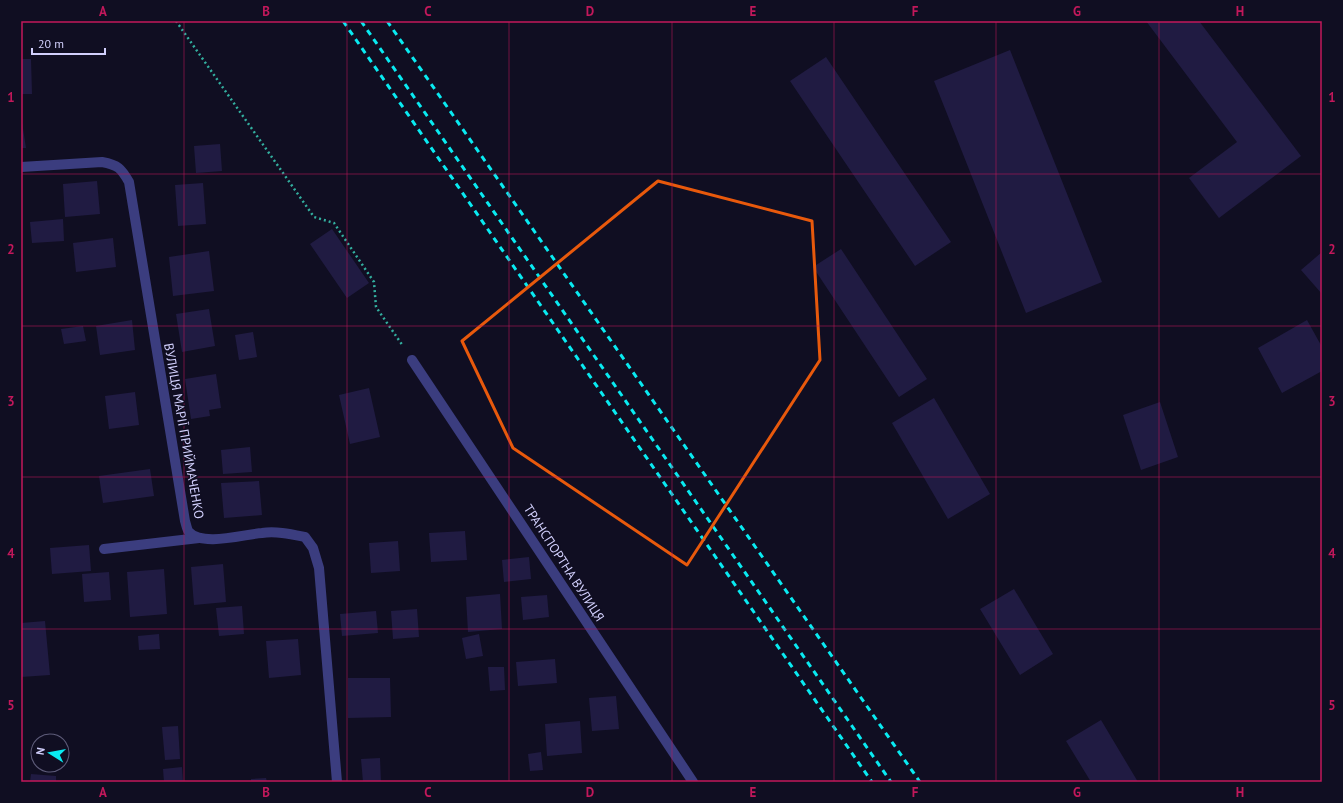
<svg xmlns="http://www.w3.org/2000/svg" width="1343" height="803" font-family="'PT Sans',sans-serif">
  <rect width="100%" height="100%" fill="#100e22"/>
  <path fill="#201b42" d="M1146,21h53l102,135 -82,62 -30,-40 48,-36z
    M1010,50l92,232 -76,31 -92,-232z
    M826,57l125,185 -36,24 -125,-185z
    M21,59h10l1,35h-11z
    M21,116l5,32h-5z
    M220,144l2,27 -26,2 -2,-27z
    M97,181l3,33 -35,3 -2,-33z
    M203,183l3,41 -28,2 -3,-41z
    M63,219l1,22 -32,2 -2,-21z
    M332,229l37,54 -22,15 -37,-54z
    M113,238l3,29 -40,5 -3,-29z
    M841,249l86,130 -28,18 -86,-130z
    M209,251l5,40 -41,5 -4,-39z
    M1322,252v42l-21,-24z
    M209,309l6,37 -33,6 -6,-38z
    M132,320l3,30 -35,5 -4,-29z
    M1307,320l15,27v24l-40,22 -24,-45z
    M83,326l3,15 -22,3 -3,-15z
    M253,332l4,25 -18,3 -4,-25z
    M216,374l5,34 -12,2 1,6 -19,3 -6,-40z
    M369,388l11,49 -30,7 -11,-49z
    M135,392l4,33 -30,4 -4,-33z
    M934,398l56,96 -42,25 -56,-96z
    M1160,402l18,55 -37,13 -18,-55z
    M250,447l2,25 -29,2 -2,-24z
    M150,469l4,27 -51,7 -4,-27z
    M259,481l3,34 -38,3 -3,-35z
    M465,531l2,29 -36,2 -2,-29z
    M398,541l2,30 -29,2 -2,-30z
    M89,545l2,26 -39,3 -2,-26z
    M529,557l2,22 -27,3 -2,-22z
    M223,564l3,38 -32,3 -3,-38z
    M164,569l3,45 -37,3 -3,-45z
    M109,572l2,28 -27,2 -2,-28z
    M1014,589l39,65 -33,21 -40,-66z
    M500,594l2,35 -34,3 -2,-35z
    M547,595l2,22 -26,3 -2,-23z
    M242,606l2,28 -25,2 -3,-28z
    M417,609l2,28 -26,2 -2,-28z
    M376,611l2,22 -36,3 -2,-22z
    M45,621l5,54 -29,2v-54z
    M159,634l1,15 -21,1 -1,-14z
    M479,634l4,22 -17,3 -4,-21z
    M298,639l3,36 -32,3 -3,-37z
    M555,659l2,24 -39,3 -2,-24z
    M488,667h16l1,23 -15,1z
    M348,678h42l1,39 -43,1z
    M616,696l3,33 -27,2 -3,-33z
    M1101,720l37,62h-47l-25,-41z
    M580,721l2,32 -35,3 -2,-32z
    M178,726l2,33 -15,1 -3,-33z
    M541,752l2,18 -13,1 -2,-17z
    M380,758l1,24h-18l-2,-23z
    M182,767l1,15h-19l-1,-13z
    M31,774l25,2v6h-26z
    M266,778l1,4h-16v-3z"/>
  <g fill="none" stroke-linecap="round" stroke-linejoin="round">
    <path stroke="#33af9f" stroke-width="2.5" stroke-dasharray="2 3" stroke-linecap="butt" d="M176,21l138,196 20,6 40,59 2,25 27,39"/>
    <path stroke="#3b3d7f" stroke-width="10" d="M104,549l95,-11"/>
    <path stroke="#3b3d7f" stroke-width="10" d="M21,167l81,-5c16,3 19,6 27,20l56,339c1,3 2,9 4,11 13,15 56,2 73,1 14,-2 28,1 43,4l8,11 6,20 18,214
      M412,360l281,422"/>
    <path stroke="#09eaf1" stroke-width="3" stroke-dasharray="6 5" stroke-linecap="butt" d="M343,21l529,761
      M361,21l530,761
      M387,21l533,761"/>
  </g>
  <path fill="none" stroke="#e8590c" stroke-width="3" stroke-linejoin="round" d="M658,181l154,40 8,139 -133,205 -174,-117 -51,-107z"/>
  <path fill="none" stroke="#c2185b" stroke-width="1" stroke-opacity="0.55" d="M184,21v761M347,21v761M509,21v761M672,21v761M834,21v761M996,21v761M1159,21v761M21,174h1301M21,326h1301M21,477h1301M21,629h1301"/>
  <g text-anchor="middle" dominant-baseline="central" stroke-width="3" stroke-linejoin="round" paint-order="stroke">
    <g font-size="13" fill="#d2d0fd" stroke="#100e22">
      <text transform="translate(184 431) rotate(80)">ВУЛИЦЯ МАРІЇ ПРИЙМАЧЕНКО</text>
      <text transform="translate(564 563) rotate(57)">ТРАНСПОРТНА ВУЛИЦЯ</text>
    </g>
  </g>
  <rect width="1343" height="803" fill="none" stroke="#100e22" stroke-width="44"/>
  <g transform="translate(50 753) rotate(281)"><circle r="19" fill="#100e22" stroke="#5e5c7a"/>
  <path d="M0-3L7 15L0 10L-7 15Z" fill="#09eaf1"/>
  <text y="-6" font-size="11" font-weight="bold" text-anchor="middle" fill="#d2d0fd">N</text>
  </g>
  <path d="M32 48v6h73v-6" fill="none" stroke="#d2d0fd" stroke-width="2"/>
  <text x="38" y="48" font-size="12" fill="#d2d0fd" stroke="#100e22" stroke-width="3" paint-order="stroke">20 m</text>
  <rect x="22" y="22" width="1299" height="759" fill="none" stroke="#c2185b" stroke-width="1.5"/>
  <g font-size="13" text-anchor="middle" font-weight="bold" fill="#c2185b">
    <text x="103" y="16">A</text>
    <text x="266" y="16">B</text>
    <text x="428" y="16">C</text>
    <text x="590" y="16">D</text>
    <text x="753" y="16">E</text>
    <text x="915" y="16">F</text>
    <text x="1077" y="16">G</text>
    <text x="1240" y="16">H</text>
    <text x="11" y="102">1</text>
    <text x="1332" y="102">1</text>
    <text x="11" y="254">2</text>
    <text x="1332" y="254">2</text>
    <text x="11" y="406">3</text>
    <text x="1332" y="406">3</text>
    <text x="11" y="558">4</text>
    <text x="1332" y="558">4</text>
    <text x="11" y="710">5</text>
    <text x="1332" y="710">5</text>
    <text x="103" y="797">A</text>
    <text x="266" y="797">B</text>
    <text x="428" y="797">C</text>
    <text x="590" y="797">D</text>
    <text x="753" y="797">E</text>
    <text x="915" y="797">F</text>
    <text x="1077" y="797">G</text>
    <text x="1240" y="797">H</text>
  </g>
</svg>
